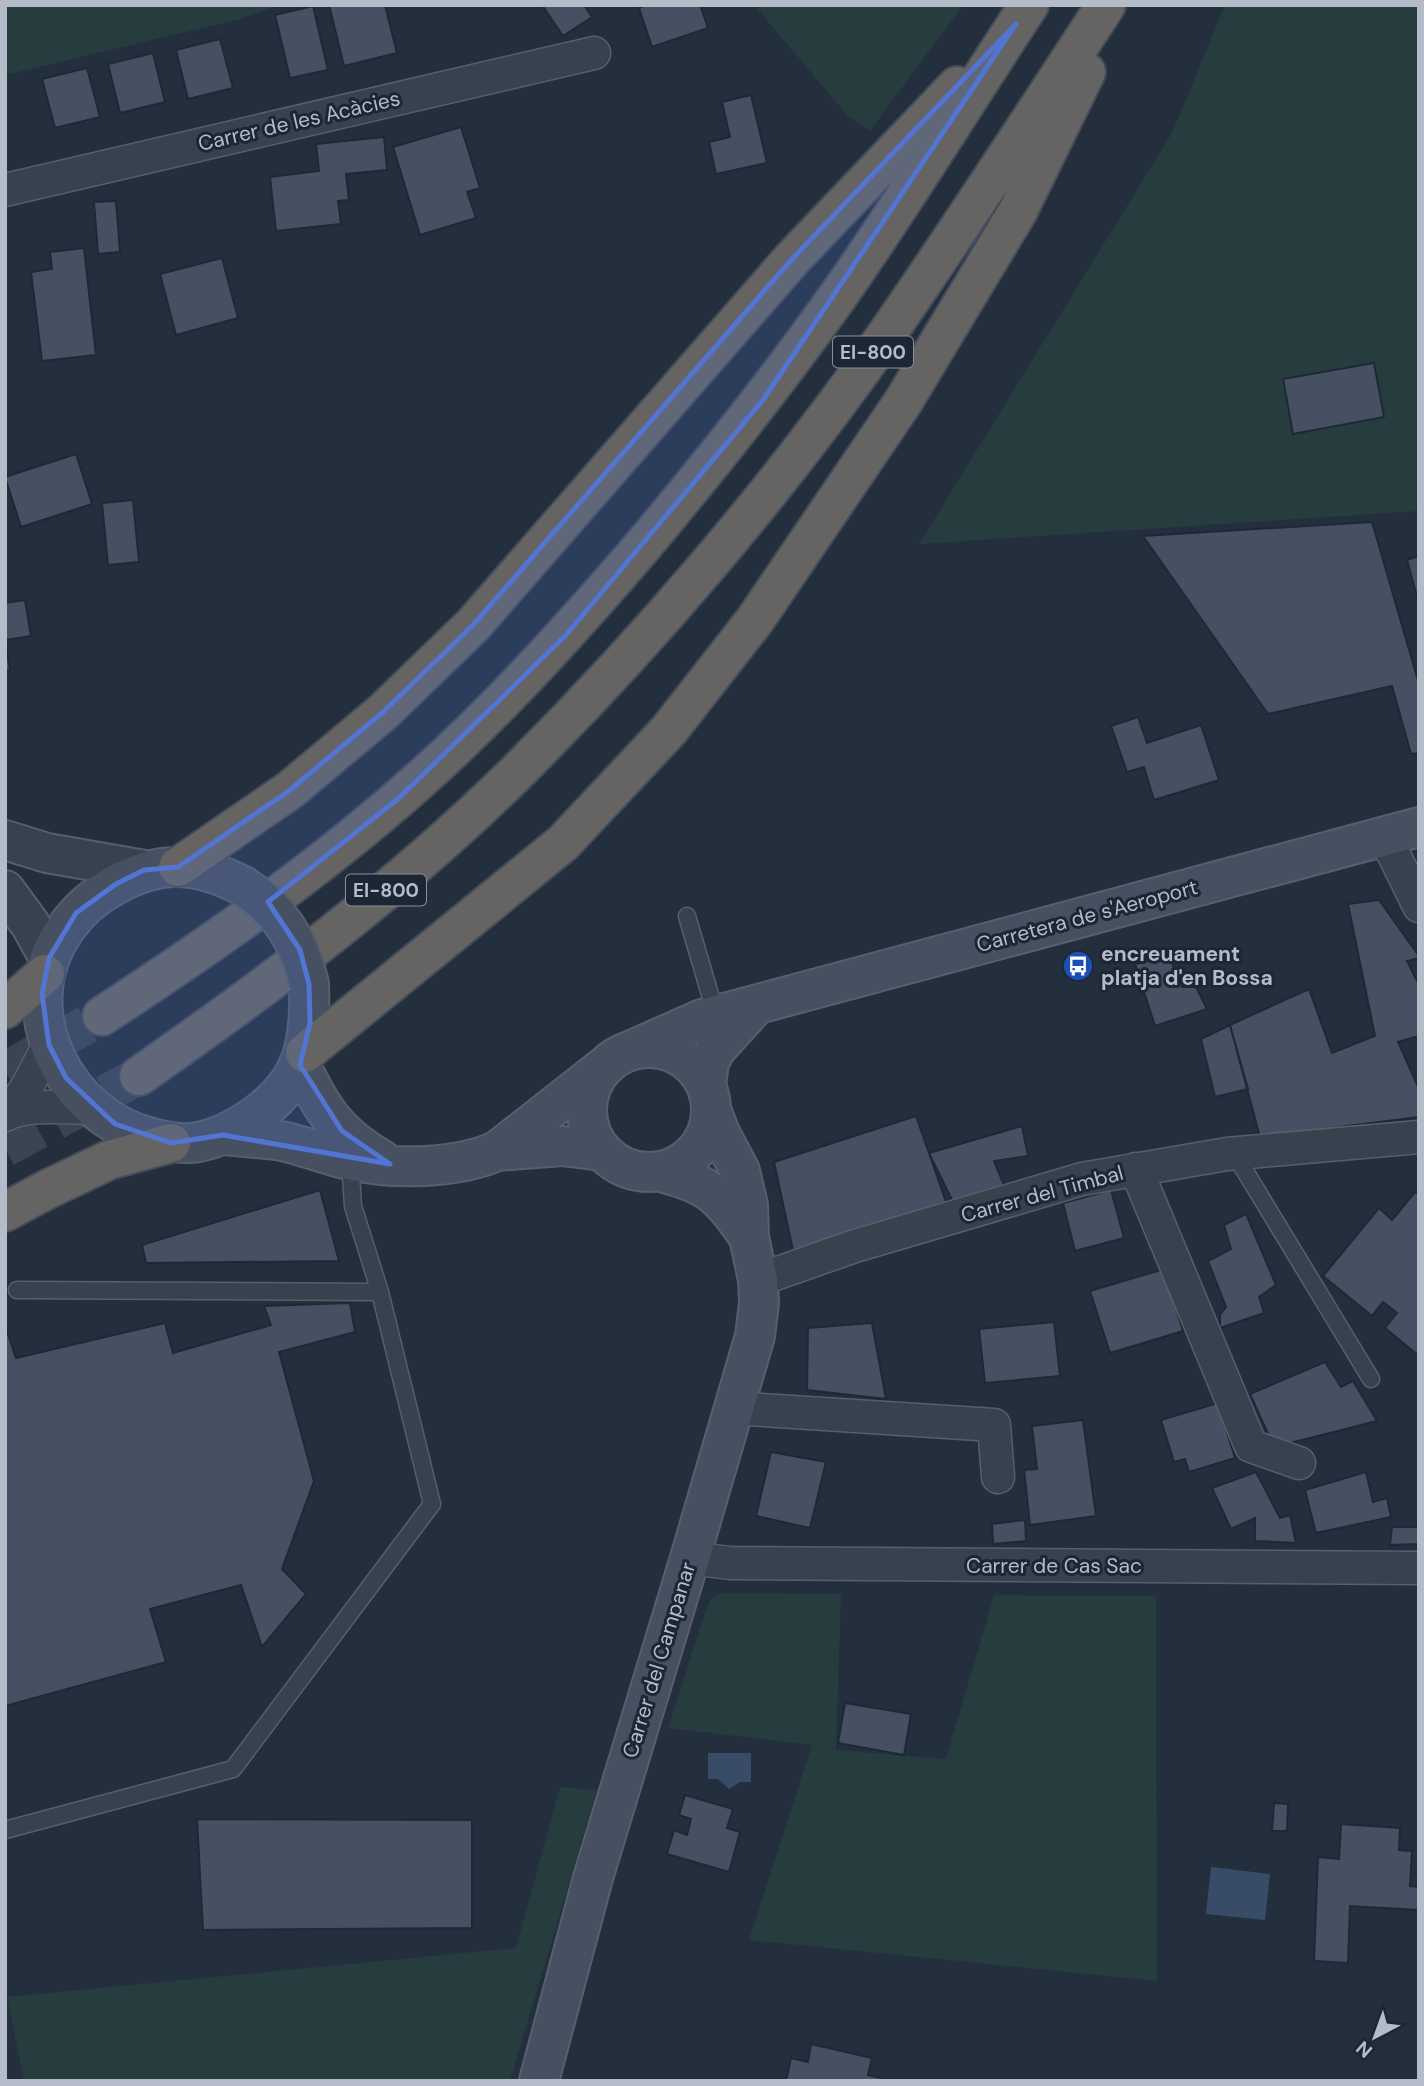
<svg xmlns="http://www.w3.org/2000/svg" width="1424" height="2086" font-family="'DM Sans',sans-serif">
  <rect width="100%" height="100%" fill="#242f3e"/>
  <path fill="#263c3f" d="M5,5h276l-41,14 -235,56z
    M754,5h209l-93,126 -22,-15z
    M1225,5h194v506l-500,33 253,-411z
    M720,1593l121,1 -5,156 110,9 48,-164 162,1 1,385 -408,-41 63,-195 -144,-17 37,-116 5,-11z
    M560,1787l37,3 -87,291h-486l-17,-84 509,-49z"/>
  <path fill="#394c67" d="M708,1753h43v29h-11l-11,7 -11,-10h-10z
    M1211,1867l59,7 -5,46 -59,-6z"/>
  <path fill="#455162" stroke="#1f2835" stroke-width="2" d="M329,5h56l12,48 -53,13z
    M542,5h42l8,12 -29,19z
    M646,5h54l8,23 -56,19 -13,-39z
    M313,6l15,64 -38,8 -15,-63z
    M220,39l13,49 -45,11 -12,-49z
    M153,53l12,49 -45,11 -12,-49z
    M87,68l13,49 -45,11 -13,-49z
    M751,95l16,68 -51,11 -7,-32 21,-5 -8,-35z
    M461,127l19,61 -13,4 9,26 -56,17 -27,-88z
    M384,137l3,33 -41,4 3,26 -11,1 3,23 -65,7 -6,-54 49,-6 -3,-27z
    M116,201l4,51 -22,2 -4,-52z
    M84,248l12,107 -54,6 -11,-89 21,-3 -2,-17z
    M222,258l16,60 -62,17 -16,-61z
    M1374,363l10,54 -91,17 -10,-55z
    M76,454l16,50 -71,23 -16,-50z
    M133,500l6,62 -31,3 -6,-62z
    M1372,522l47,162v69l-8,1 -19,-68 -124,28 -125,-178z
    M1419,556v48l-12,-44z
    M25,600l6,36 -26,4 5,30h-5v-67z
    M1138,717l9,26 54,-18 18,55 -65,20 -10,-33 -17,5 -16,-46z
    M1379,900l40,56v2l-12,3 12,24v51l-21,6 21,47v28l-159,20 -30,-112 79,-36 23,64 43,-17 -27,-132z
    M1169,956l13,31h14l11,22 -52,17 -20,-62z
    M1230,1025l18,64 -33,8 -14,-58z
    M916,1116l30,86 -152,53 -20,-93z
    M1022,1126l6,30 -34,5 13,31 -51,16 -27,-55z
    M320,1190l19,71 -193,2 -4,-18z
    M1111,1190l13,48 -49,13 -12,-48z
    M1415,1192l4,2v162l-34,-28 12,-15 -14,-11 -11,14 -49,-40 56,-68 13,12z
    M1246,1214l30,71 -17,12 5,16 -44,15v-13l6,-8 -18,-46 23,-12 -7,-24z
    M1164,1269l19,62 -73,22 -20,-62z
    M350,1303l5,29 -76,20 35,129 -32,88 24,25 -44,53 -21,-62 -91,24 16,53 -161,44v-381l11,33 149,-35 8,30 98,-28 -7,-19z
    M1054,1322l6,54 -75,7 -6,-54z
    M872,1323l14,76 -79,-9 1,-62z
    M1325,1362l16,25 12,-6 24,40 -103,26 -24,-53z
    M1218,1403l17,55 -46,14 -4,-13 -11,3 -13,-42z
    M1083,1420l13,96 -66,9 -6,-55 13,-1 -5,-43z
    M771,1452l55,10 -16,66 -54,-12z
    M1256,1472l24,46 10,-3 6,28 -41,-2v-23l-24,11 -19,-41z
    M1366,1472l7,30 14,-4 4,19 -75,16 -11,-43z
    M1025,1520l1,21 -33,3 -1,-20z
    M1392,1527h27v17l-29,1z
    M845,1703l66,11 -7,41 -66,-12z
    M685,1795l48,14 -6,19 13,4 -11,40 -62,-18 7,-24 13,5 4,-16 -12,-4z
    M1274,1803l14,1 -1,27h-15z
    M197,1819l275,1v108l-269,2z
    M1341,1824l59,4 -1,22 13,1 -2,35 9,1v23l-69,-4 -2,57 -34,-2 4,-104 21,2z
    M811,2044l61,14 -4,17 25,6h-107l5,-23 17,4z"/>
  <g fill="none" stroke-linecap="round" stroke-linejoin="round">
    <path stroke="#3a4453" stroke-width="38" stroke-dasharray="38 19" stroke-linecap="butt" d="M5,1071l97,-55
      M5,1148l134,-72"/>
    <g stroke="#565f6c" stroke-width="19">
      <path id="service" d="M687,916l29,99
        M1234,1153l137,226
        M17,1290l363,2
        M5,1830l228,-61 199,-265 -52,-212 -27,-86 -3,-45"/>
    </g>
    <g stroke="#565f6c" stroke-width="35">
      <path id="minor" d="M5,190l589,-137
        M1383,837l11,18 25,51
        M10,1112l17,-25 22,-42
        M5,1115c21,-12 65,-7 89,-7
        M1136,1169l115,277 48,17
        M758,1280l97,-34 227,-67 145,-25 192,-17
        M732,1408l262,17 4,52
        M690,1558l40,5 689,5"/>
    </g>
    <g stroke="#565f6c" stroke-width="42">
      <path id="tertiary" d="M5,840l42,13 97,17
        M5,890l25,34 19,34"/>
    </g>
    <g stroke="#565f6c" stroke-width="42">
      <path id="secondary" d="M243,886c-54,-28 -94,-25 -144,9 -18,12 -31,28 -42,47 -42,78 12,176 95,196 15,4 31,7 47,4 19,-4 37,-13 53,-24 52,-35 59,-75 57,-134
        M587 1110a62 62 0 1 1 124 0a62 62 0 1 1-124 0Z
        M632,1050l70,-31 717,-192
        M300,1065c24,46 35,68 82,95
        M706,1086l3,-24 7,-13 40,-44
        M223,1135c18,2 36,3 53,5 25,4 49,15 73,20 44,10 107,9 148,-9l112,-88
        M497,1151l65,-5 40,5
        M661,1172c49,12 59,24 88,65
        M539,2081l54,-203 97,-320 65,-222 4,-33 -1,-23 -9,-43 -1,-32 -8,-34 -20,-38 -8,-21"/>
    </g>
    <g stroke="#434c59" stroke-width="42">
      <path id="trunk" d="M178,867l112,-77 93,-78 90,-87 319,-366 165,-173
        M5,1009l40,-35
        M102,1016c130,-85 258,-175 369,-284 60,-58 115,-120 170,-184 69,-82 135,-165 197,-252 67,-95 127,-194 191,-291
        M305,1053l258,-210 106,-113 86,-110 148,-218 115,-191 68,-139
        M139,1076c132,-92 260,-188 375,-301 134,-133 265,-287 373,-441 75,-108 147,-219 219,-329
        M5,1212l43,-23 61,-29 62,-17"/>
    </g>
    <use href="#service" stroke="#38414e" stroke-width="16"/>
    <use href="#minor" stroke="#38414e" stroke-width="32"/>
    <use href="#tertiary" stroke="#38414e" stroke-width="38"/>
    <use href="#secondary" stroke="#465061" stroke-width="38"/>
    <use href="#trunk" stroke="#656462" stroke-width="38"/>
    <g stroke="#565f6c" stroke-width="42" stroke-linecap="butt">
      <path id="secondary-bridge" d="M243,886c37,23 57,56 66,98"/>
    </g>
    <use href="#secondary-bridge" stroke="#465061" stroke-width="38"/>
  </g>
  <path fill="#5274d3" fill-opacity="0.2" stroke="#5274d3" stroke-width="5" stroke-linejoin="round" d="M1016,24l-253,376 -197,235 -167,163 -131,104 32,48 9,34 1,39 -10,42 42,66 48,33 -167,-29 -52,8 -56,-19 -49,-46 -17,-33 -7,-51 7,-36 27,-45 40,-29 28,-14 34,-3 112,-77 93,-78 90,-87 319,-366z"/>
  <defs>
    <g id="bus-disc" transform="scale(1.575)"><circle r="9.5" fill="#1a4fb4" stroke="#1d2633"/><path d="M-5-6H5V4H4V6H2V4H-2V6H-4V4H-5ZM-3.5-4V0h7V-4ZM-3.5 1.2v1.5H-2V1.2ZM2 1.2v1.5H3.5V1.2Z" fill="#fff"/></g>
  </defs>
  <g fill-rule="evenodd">
    <use href="#bus-disc" x="1078" y="966"/>
  </g>
  <g text-anchor="middle" dominant-baseline="central" stroke-width="6" stroke-linejoin="round" paint-order="stroke">
    <g fill="#1d2633" stroke="#878f9c" stroke-width="2">
      <rect x="833" y="336.5" width="80" height="31" rx="5"/>
      <rect x="346" y="874.5" width="80" height="31" rx="5"/>
    </g>
    <g font-size="19" font-weight="bold" fill="#b4bcc9">
      <text x="873" y="352">EI-800</text>
      <text x="386" y="890">EI-800</text>
    </g>
    <g font-size="21" fill="#b4bcc9" stroke="#1d2633">
      <text transform="translate(299 121) rotate(-13)">Carrer de les Acàcies</text>
      <text transform="translate(1087 916) rotate(-15)">Carretera de s'Aeroport</text>
      <text transform="translate(1042 1194) rotate(-15)">Carrer del Timbal</text>
      <text x="1054" y="1566">Carrer de Cas Sac</text>
      <text transform="translate(659 1660) rotate(-73)">Carrer del Campanar</text>
    </g>
    <g font-size="21" font-weight="bold" fill="#b4bcc9" stroke="#1d2633" text-anchor="start">
      <text x="1101" y="954">encreuament<tspan x="1101" dy="24">platja d'en Bossa</tspan></text>
    </g>
  </g>
  <rect width="1424" height="2086" fill="none" stroke="#b4bcc9" stroke-width="14"/>
  <g transform="translate(1375 2037) rotate(221)" stroke="#1d2633" stroke-width="5" paint-order="stroke">
  <path d="M0-5L12 26L0 18L-12 26Z" fill="#b4bcc9"/>
  <text y="-10" font-size="19" font-weight="bold" text-anchor="middle" fill="#b4bcc9">N</text>
  </g>
</svg>
